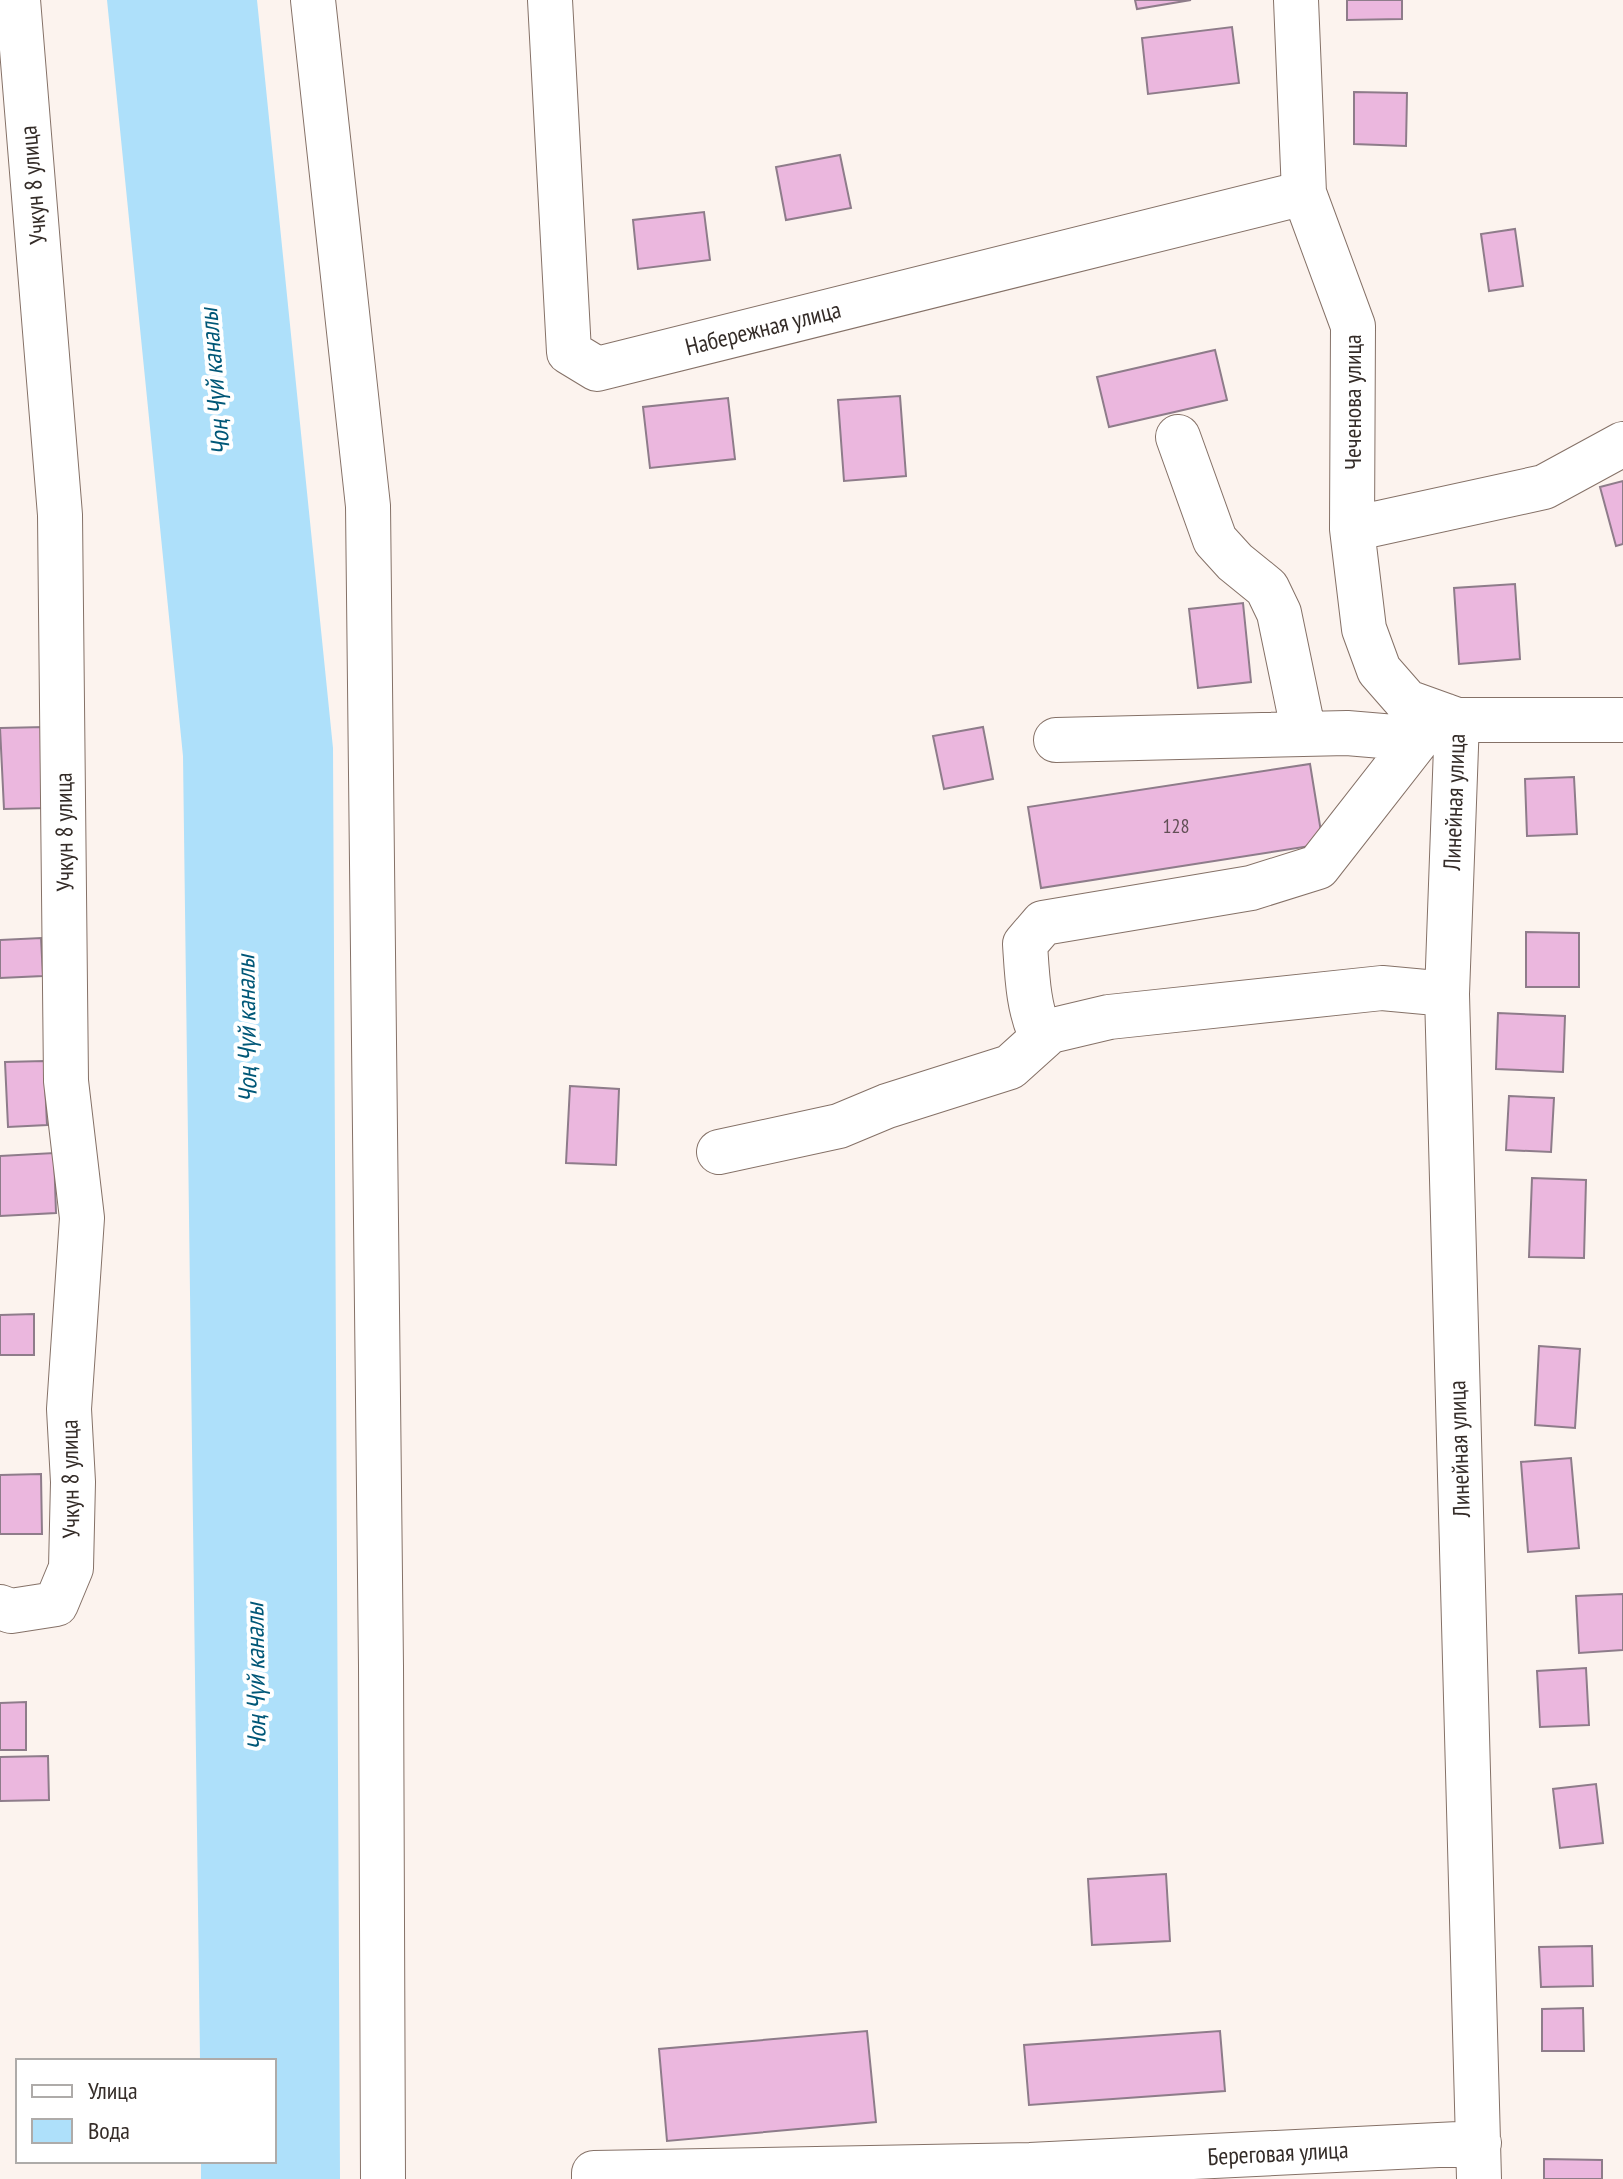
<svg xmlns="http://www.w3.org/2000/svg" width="1623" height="2179" font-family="'PT Sans Narrow',sans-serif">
  <rect width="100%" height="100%" fill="#fcf3ee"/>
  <path fill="#aee0fa" d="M107,0h150l76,748 7,1431h-139v-18h73v-100h-74l-17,-1305z"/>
  <path fill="#ebb7de" stroke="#8e7c8a" stroke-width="2" d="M1135,0h56l-54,9z
    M1347,0h55v19l-55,1z
    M1232,27l7,56 -91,11 -6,-56z
    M1354,92l53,1 -1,53 -52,-2z
    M840,155l11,53 -65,12 -10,-53z
    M704,212l6,48 -72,9 -5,-49z
    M1515,229l8,57 -34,5 -8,-57z
    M1215,350l12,50 -118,27 -12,-50z
    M900,396l6,80 -62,5 -6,-81z
    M728,398l7,61 -85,9 -7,-61z
    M1623,481v63l-7,2 -16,-59z
    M1515,584l5,75 -61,5 -5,-76z
    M1243,603l8,79 -53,6 -9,-79z
    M44,727l3,81 -43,1 -4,-81z
    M983,727l10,52 -49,10 -11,-53z
    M1310,764l13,80 -282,44 -13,-81z
    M1574,777l3,57 -50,2 -2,-57z
    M1526,932l53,1v54h-53z
    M41,938l2,38 -43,2v-38z
    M1498,1013l67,3 -2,56 -67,-3z
    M44,1061l3,64 -39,2 -3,-65z
    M570,1086l49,3 -3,76 -50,-2z
    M1509,1096l45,2 -3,54 -45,-2z
    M54,1153l2,60 -56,3v-60z
    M1532,1178l54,2 -2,78 -55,-1z
    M34,1314v41h-34v-40z
    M1539,1346l41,3 -5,79 -40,-3z
    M1571,1458l8,90 -51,4 -7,-90z
    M41,1474l1,60h-42v-59z
    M1623,1594v56l-44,3 -3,-57z
    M1586,1668l3,57 -49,2 -3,-56z
    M26,1702v48h-26v-47z
    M48,1756l1,44 -49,1v-44z
    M1596,1784l7,59 -43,5 -7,-59z
    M1166,1874l4,67 -78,4 -4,-66z
    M1592,1946l1,40 -52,1 -2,-40z
    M1583,2008l1,43h-42v-42z
    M867,2031l9,91 -209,19 -8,-92z
    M1220,2031l5,60 -196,14 -5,-60z
    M1544,2159l58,1v19h-58z"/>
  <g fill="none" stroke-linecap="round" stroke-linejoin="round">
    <g stroke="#857167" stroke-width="46">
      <path id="minor" d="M313,0l55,506 13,1160 2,513
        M550,0l19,352 28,17 707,-176
        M1296,0l8,193 49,133 -1,203 12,100 15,41 28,32 50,18h166
        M1178,437l37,103 20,22 32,26 12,25 25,121
        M1352,529l192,-42 79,-43
        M1457,720l-10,274 32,1185
        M1056,740l291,-7 71,6
        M1042,1037c-14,-27 -15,-63 -17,-93l18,-21 208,-35 67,-21 100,-128 28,-23
        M719,1152l120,-26 48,-20 123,-39 40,-36 59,-14 273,-29 65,6
        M0,1607l11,4 45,-7 15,-36 2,-86 -4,-73 13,-191 -16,-137 -6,-566 -42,-515
        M594,2179v-6l436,-8 449,-22"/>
    </g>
    <use href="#minor" stroke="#fff" stroke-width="44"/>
  </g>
  <g text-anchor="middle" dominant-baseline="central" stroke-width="8" stroke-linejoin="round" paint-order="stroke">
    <g font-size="20" fill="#624f56">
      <text x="1176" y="826">128</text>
    </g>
    <g font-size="24" fill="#342c28" stroke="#fff">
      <text transform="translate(33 185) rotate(-95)">Учкун 8 улица</text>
      <text transform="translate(763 328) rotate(-14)">Набережная улица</text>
      <text transform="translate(1352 402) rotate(-90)">Чеченова улица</text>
      <text transform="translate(1454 802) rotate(-88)">Линейная улица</text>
      <text transform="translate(64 832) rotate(-91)">Учкун 8 улица</text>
      <text transform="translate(1459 1449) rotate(-92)">Линейная улица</text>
      <text transform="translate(70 1479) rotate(-91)">Учкун 8 улица</text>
      <text transform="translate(1278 2153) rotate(-3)">Береговая улица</text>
    </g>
    <g font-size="26" font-style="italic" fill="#005777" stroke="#fff">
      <text transform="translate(214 382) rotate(-95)">Чоң Чүй каналы</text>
      <text transform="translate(246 1029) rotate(-91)">Чоң Чүй каналы</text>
      <text transform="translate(255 1677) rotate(-91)">Чоң Чүй каналы</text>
    </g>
  </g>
  <rect x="16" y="2059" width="260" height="104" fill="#ffffff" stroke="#aeaba9" stroke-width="2"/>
  <rect x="32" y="2085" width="40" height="12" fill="#ffffff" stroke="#aeaba9" stroke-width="2"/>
  <text x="88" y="2099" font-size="24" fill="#342c28">Улица</text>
  <rect x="32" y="2119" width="40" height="24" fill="#aee0fa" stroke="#aeaba9" stroke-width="2"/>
  <text x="88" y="2139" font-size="24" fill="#342c28">Вода</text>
</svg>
